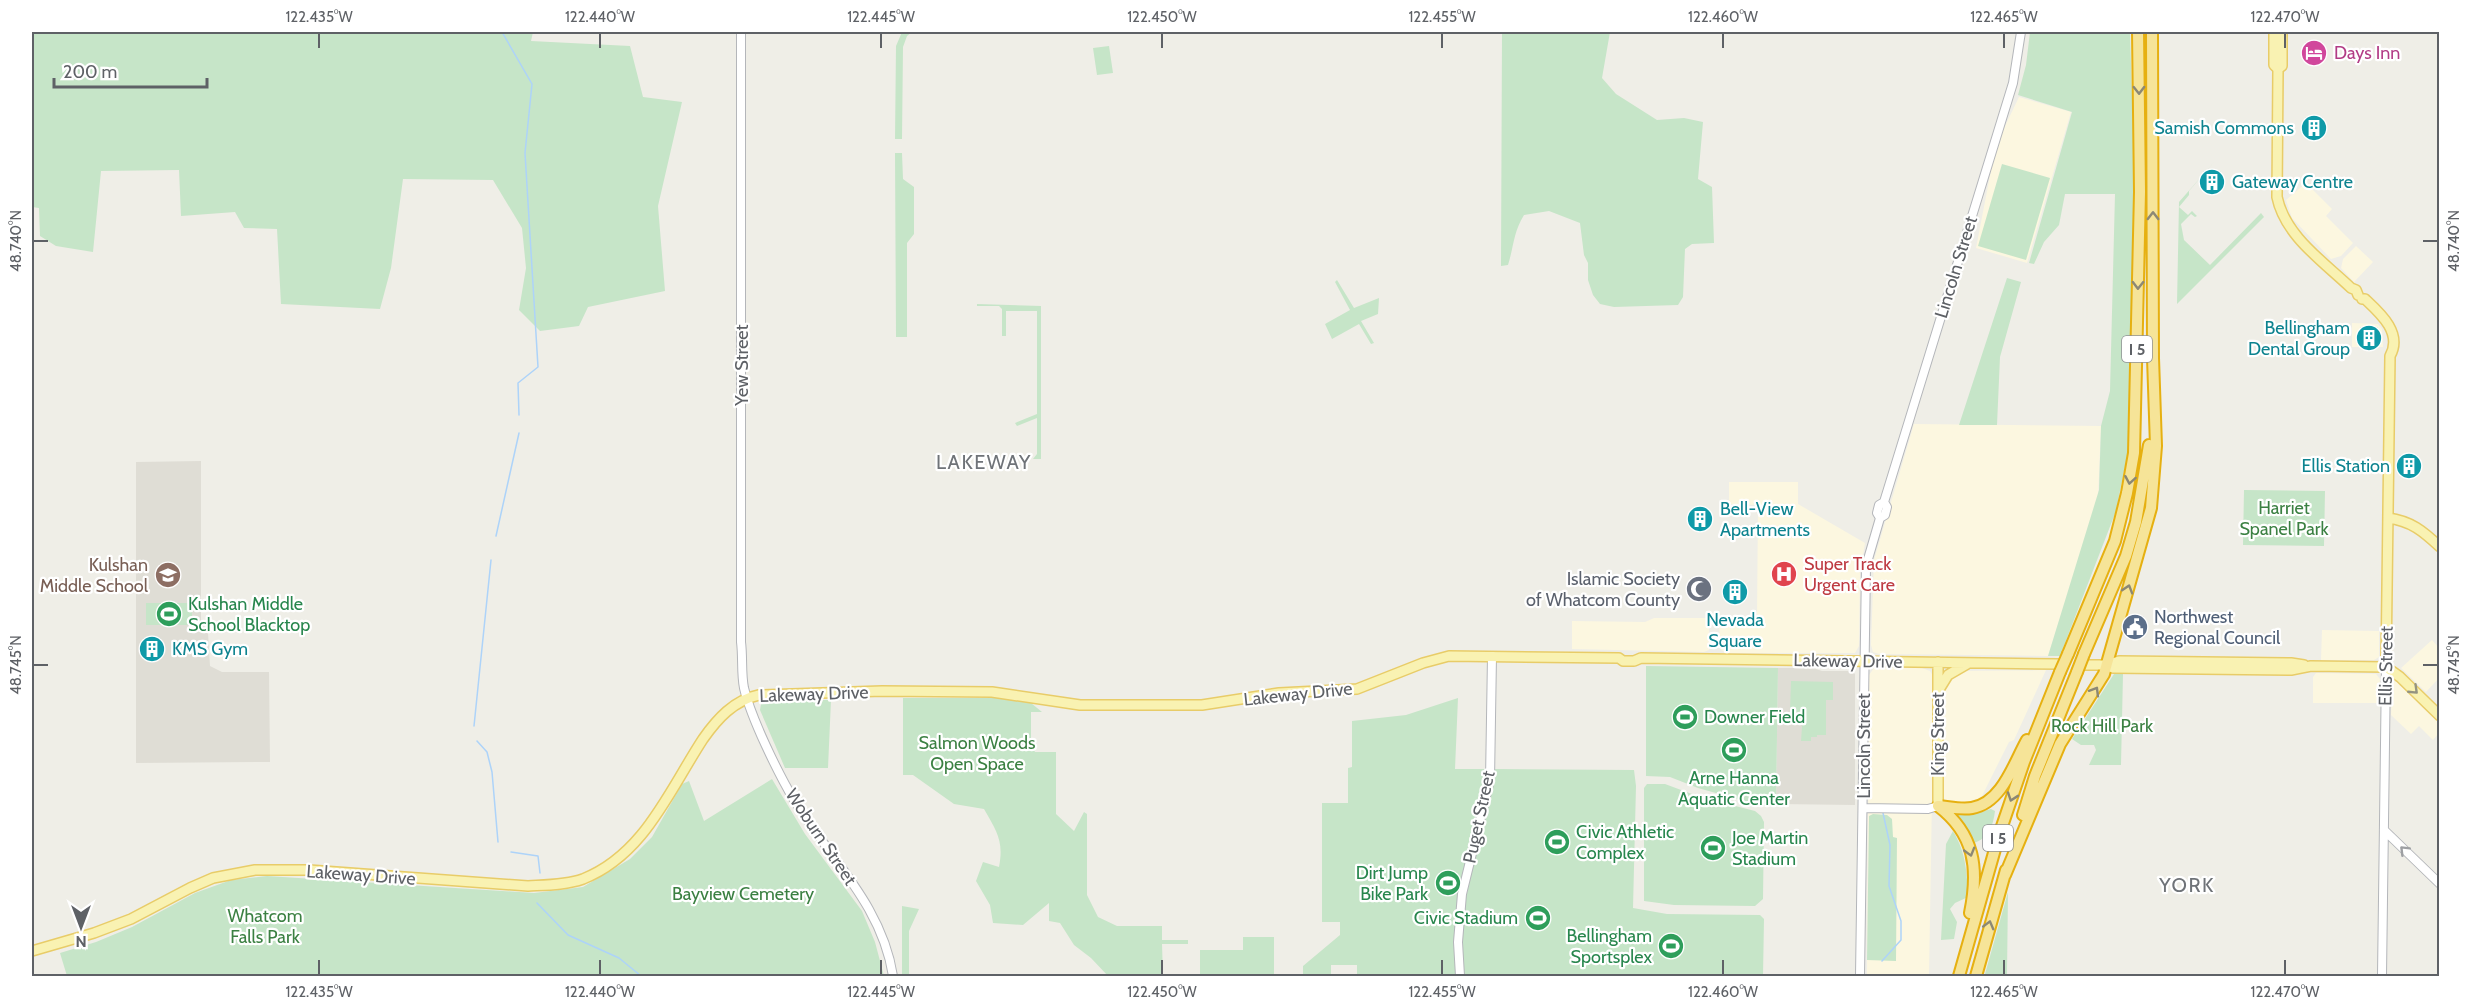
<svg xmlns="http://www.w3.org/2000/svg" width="2471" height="1008" font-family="Cabin,sans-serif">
  <rect width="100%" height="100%" fill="#efeee7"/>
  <path fill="#fcf7e0" d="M2019,97l52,15 -44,151 -51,-15 20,-103z
    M2306,183l26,26 -6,7 27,27 -12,13 -10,3 -39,-41 -6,-18z
    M2356,246l17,16 -19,20 -13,-14 2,-9z
    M2352,323l26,1 4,5 1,18h-31z
    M1914,424l187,2 -3,74 -50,156 -169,-2 -6,-2 -2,-7 3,-85z
    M1729,482h69v22l67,39 -5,30 -1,73 -4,7h-129l-6,-4 -1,-31h38l1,-113 -29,-1z
    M1654,618h55v32l-5,2 -132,-3v-28l73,1z
    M2322,630l57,1v26l-5,3h-53z
    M2432,640l7,8v30l-13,14 -25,-24z
    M1874,668h48l8,3 4,7 -5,298h-62l2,-301z
    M2046,670l-32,70 -5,2 -31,62 -7,2 -25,-4 -5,-10 2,-97 5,-16 14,-8z
    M2316,673l60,1 4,5 -2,24h-65v-26z
    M2393,681l5,1 41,40v11l-6,7 -14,-14 -8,8 -20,-19z"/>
  <path fill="#dfddd5" d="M201,461v162l7,10 2,33 12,6h47l1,90 -134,1v-301z
    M1778,668h35l9,3h29l4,3v131l-79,-1z"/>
  <path fill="#c6e5c8" d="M32,32h501l-2,9 99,5 13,51 39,5 -24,104 7,85 -77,16 -9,19 -39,5 -21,-21 7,-42 -4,-40 -29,-48 -90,-1 -12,89 -11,41 -99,-5 -4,-75 -33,-1 -9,-16 -54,4 -2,-46 -78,1 -8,81 -37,-6 -16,-10 -1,-28 -7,-1z
    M902,32h10l-5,4 -4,11 -1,92h-7l1,-93z
    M1502,32h108l-8,46 14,16 41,26 27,-2 19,4 -5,57 14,8 2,56 -22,1 -7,5 -2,48 -5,8 -64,2 -14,-3 -7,-9 -5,-15v-17l-4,-8 -4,-32 -31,-12 -25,4c-11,18 -10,31 -16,50l-7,1z
    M2030,32h100l4,127 -5,287 -13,65 -56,145h-12l51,-166 2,-64 9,-35 5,-197h-50l-6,31 -15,17 -10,22 -5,-1 43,-151 -54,-17 8,-30z
    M1109,46l4,27 -16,2 -4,-27z
    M895,153h7l1,26 11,8v47l-7,9v94h-11z
    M2215,161l-26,30v4l-10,12 9,8 4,-4 5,5 -2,1 -4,-3 -10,10 3,16 26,25 51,-52 3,4 -87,87 2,-102z
    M2002,164l48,14 -24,82 -48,-14z
    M2007,278l14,4 -21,75 -3,68h-38z
    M1337,280l17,28 25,-10 -1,16 -17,7 13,22 -3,1 -12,-20 -27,15 -7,-15 25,-14 -15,-28z
    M977,304l64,2v153h-8l4,-5v-36l-20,8 -2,-3 22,-9v-103h-31v25h-4v-27l-3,-3h-22z
    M2244,490l81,1 -1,55 -81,-1z
    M146,603h46v22h-46z
    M1646,666l132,2 -2,136 -14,2 -64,-18 -28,-11 -24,-1z
    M2114,674h9l-2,91h-32l7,-15 -2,-5h-13l-9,-6z
    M1791,681l42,1v18h-7v35h-9v2h-6v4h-10l2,-28 -13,-2z
    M903,698h104l24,5 11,9h-11v32l4,8h21v62l18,17 10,-19 3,2v81l11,22 19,9h45v14h26v4h-26l1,32h-55l-17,-18 -17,-13 -14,-22 -11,-2v-18l-26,22 -30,-2 -3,-18 -14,-24 7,-19 16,5c5,-26 -2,-35 -15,-58l-30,-5 -41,-29h-10z
    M1458,698l-3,71h32c-1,37 -17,74 -25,110 -8,31 -9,65 -6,97h-99v-11h-26v11h-28v-10l37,-31v-13h-18v-119h26v-35l4,-1v-46l54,-6z
    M770,700h61l-3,68h-43l-25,-58 1,-6z
    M1495,769l139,1 2,16 -3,122 34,6 93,1 4,4 -1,57h-299l-3,-28 4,-46z
    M772,779l33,55 57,77 13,31 9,34h-817l-7,-23 36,-11 36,-15 63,-34 36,-13 36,-4 267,17 49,-6 47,-28 22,-22 30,-53 7,-3 15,40z
    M1647,784h18l35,13 55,14 6,5 3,6 -1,77 -8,7 -81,-1 -30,-4v-113z
    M1991,809l4,2c-2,15 -6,27 -21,32l-19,-30h22z
    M1873,814l14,1 5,4 1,18 4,1 -1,123 -29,-1 2,-144z
    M1953,831c13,22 14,41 15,66l-13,6 -5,6 7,13 -3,17 -13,1 5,-96z
    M2008,892l-1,82h-22z
    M902,906l17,3 -10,22v45h-7z
    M1243,937h31v39h-74v-26h43z"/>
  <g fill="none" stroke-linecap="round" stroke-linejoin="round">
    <path stroke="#add3f9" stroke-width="1.5" d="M502,32l30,52 -7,69 13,214 -20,16 1,32
      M496,536l23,-103
      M474,726l17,-166
      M477,741l10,11 5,20 6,70
      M511,852l27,4 2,17
      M537,903l31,32 51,23 22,18
      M1882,961l19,-21v-19l-12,-35 1,-41 -7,-32"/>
    <g stroke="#b4b6ba" stroke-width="10">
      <path id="minor" d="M741,32v610c2,15 0,31 3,46 7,30 34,85 50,112 36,59 88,105 99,176
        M1880,518l5,-3 2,-8 -3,-5
        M1863,808l65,1 10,-3
        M2384,830l56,54
        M1460,976l-2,-34 4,-48 28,-114 2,-124
        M1860,976l6,-410 14,-48 -3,-5 2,-8 5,-3 129,-419 8,-51
        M2382,976l4,-309"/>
    </g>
    <g stroke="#e8cc68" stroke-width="12">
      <path id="major" d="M2274,32v33l4,4 -1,128c8,39 47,65 74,91l5,2 2,5
        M2278,69l4,-3v-34
        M2362,299h3c15,14 38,34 25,57l-4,311
        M2388,518c23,3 35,13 52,29
        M2085,665h21l7,3 178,2 20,-4 75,1
        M2106,665l13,-4 172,2 13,2
        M2386,667l14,10 40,39
        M1940,688l8,-13 19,-11
        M1938,806v-144
        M32,951l62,-18 37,-14 59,-31 23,-10 42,-8h54l219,16c18,-1 38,-1 55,-7 61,-24 86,-88 120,-140 14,-20 31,-39 56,-44l123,-4 110,1 88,13h122l77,-12 78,-4 66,-26 26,-7 170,2 4,3h11l7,-3 417,6"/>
    </g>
    <g stroke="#e6b011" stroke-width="14">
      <path id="highway" d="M2068,654l47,-113 12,-48 7,-40 6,-261 -2,-160
        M2084,654l42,-98 10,-34 13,-77
        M1938,806c37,28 41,63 32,107
        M1939,806c11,1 22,4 33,2 30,-5 42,-45 55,-68
        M2023,815l12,-39 42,-104
        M2005,875l55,-131 44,-70 47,-166 5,-62 -3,-88 -1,-326
        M1959,976l40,-141 25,-73 36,-90
        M1976,976l30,-106"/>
    </g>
    <use href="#minor" stroke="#fff" stroke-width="8"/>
    <use href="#major" stroke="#f9f2b2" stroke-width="9"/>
    <use href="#highway" stroke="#f6e498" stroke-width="10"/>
    <g stroke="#e6b011" stroke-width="14" stroke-linecap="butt">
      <path id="highway-bridge" d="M2060,672l8,-18
        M2077,672l7,-18"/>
    </g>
    <use href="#highway-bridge" stroke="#f6e498" stroke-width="10"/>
  </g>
  <defs><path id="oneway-chevron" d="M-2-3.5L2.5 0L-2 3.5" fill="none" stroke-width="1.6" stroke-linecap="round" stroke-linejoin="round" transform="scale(1.5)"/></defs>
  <g stroke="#8c8875">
    <use href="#oneway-chevron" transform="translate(2139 90) rotate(89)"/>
    <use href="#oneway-chevron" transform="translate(2153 216) rotate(-90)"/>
    <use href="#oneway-chevron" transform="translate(2138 285) rotate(91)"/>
    <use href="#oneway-chevron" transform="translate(2130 480) rotate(100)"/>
    <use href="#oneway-chevron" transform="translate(2128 589) rotate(-73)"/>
    <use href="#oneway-chevron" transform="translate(2095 691) rotate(-59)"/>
    <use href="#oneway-chevron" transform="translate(2012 797) rotate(109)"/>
    <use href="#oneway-chevron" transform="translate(1970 852) rotate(74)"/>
    <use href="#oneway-chevron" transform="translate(1989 925) rotate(-75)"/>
  </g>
  <use stroke="#949481" href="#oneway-chevron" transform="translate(2414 690) rotate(44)"/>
  <use stroke="#9ea0a3" href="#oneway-chevron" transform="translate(2404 850) rotate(-135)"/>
  <path fill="none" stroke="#5e6166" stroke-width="2" d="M319,33v15M600,33v15M881,33v15M1162,33v15M1442,33v15M1723,33v15M2004,33v15M2285,33v15M33,241h15M2423,241h15M33,665h15M2423,665h15M319,960v15M600,960v15M881,960v15M1162,960v15M1442,960v15M1723,960v15M2004,960v15M2285,960v15"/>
  <defs>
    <g id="hotel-disc" transform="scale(1.35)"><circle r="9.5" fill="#d1479c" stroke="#fff"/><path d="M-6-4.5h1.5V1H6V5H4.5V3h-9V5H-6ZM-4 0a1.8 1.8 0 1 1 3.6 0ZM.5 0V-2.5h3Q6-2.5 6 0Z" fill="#fff"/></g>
    <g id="building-disc" transform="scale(1.35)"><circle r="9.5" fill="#0f9aa8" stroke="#fff"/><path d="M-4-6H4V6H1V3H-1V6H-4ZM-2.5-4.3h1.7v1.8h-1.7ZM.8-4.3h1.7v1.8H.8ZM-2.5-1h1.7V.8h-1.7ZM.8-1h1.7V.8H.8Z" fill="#fff"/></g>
    <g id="hospital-disc" transform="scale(1.35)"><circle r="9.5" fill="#e0444e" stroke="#fff"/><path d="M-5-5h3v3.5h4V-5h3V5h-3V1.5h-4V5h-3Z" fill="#fff"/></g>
    <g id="school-disc" transform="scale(1.35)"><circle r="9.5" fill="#8d6e63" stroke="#fff"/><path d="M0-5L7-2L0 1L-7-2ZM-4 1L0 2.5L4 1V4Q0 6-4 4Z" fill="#fff"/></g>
    <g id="mosque-disc" transform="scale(1.35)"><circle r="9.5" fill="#6b7280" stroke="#fff"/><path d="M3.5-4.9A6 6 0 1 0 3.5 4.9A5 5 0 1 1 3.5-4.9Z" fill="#fff"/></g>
    <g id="stadium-disc" transform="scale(1.35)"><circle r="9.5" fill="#2e9e5b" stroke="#fff"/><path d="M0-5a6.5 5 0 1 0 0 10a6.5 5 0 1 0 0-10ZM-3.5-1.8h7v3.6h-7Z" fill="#fff"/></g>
    <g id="civic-disc" transform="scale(1.35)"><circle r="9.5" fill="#5c6f8a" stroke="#fff"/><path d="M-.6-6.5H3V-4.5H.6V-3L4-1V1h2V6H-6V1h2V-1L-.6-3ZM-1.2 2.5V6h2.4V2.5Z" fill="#fff"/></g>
  </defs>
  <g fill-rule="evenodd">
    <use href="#hotel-disc" x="2314" y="53"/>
    <use href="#building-disc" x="2314" y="128"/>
    <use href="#building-disc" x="2212" y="182"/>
    <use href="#building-disc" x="2369" y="338"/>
    <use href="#building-disc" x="2409" y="466"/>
    <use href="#building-disc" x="1700" y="519"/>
    <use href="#hospital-disc" x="1784" y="574"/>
    <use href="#school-disc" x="168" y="575"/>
    <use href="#mosque-disc" x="1699" y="589"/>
    <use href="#building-disc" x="1735" y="592"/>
    <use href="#stadium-disc" x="169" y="614"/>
    <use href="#civic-disc" x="2135" y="627"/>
    <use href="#building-disc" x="152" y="649"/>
    <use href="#stadium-disc" x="1685" y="717"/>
    <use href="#stadium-disc" x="1734" y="750"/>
    <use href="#stadium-disc" x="1557" y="842"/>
    <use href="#stadium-disc" x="1713" y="848"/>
    <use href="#stadium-disc" x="1448" y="883"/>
    <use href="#stadium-disc" x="1538" y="918"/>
    <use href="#stadium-disc" x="1671" y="946"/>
  </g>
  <g text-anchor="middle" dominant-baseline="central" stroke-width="4.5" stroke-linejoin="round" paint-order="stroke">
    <g fill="#fff" stroke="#8e9094" stroke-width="1.5">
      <rect x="2122" y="336" width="30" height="26" rx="4.5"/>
      <rect x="1983" y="825" width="30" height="26" rx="4.5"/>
    </g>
    <g font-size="16" font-weight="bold" fill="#5e6166">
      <text x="2137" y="349">I 5</text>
      <text x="1998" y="838">I 5</text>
    </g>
    <g font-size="18" fill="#b23c85" stroke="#fff" text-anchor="start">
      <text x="2334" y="53">Days Inn</text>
    </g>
    <g font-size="18" fill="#0d838f" stroke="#fff" text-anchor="end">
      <text x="2294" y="128">Samish Commons</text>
      <text x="2232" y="182" text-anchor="start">Gateway Centre</text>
      <text x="2350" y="328">Bellingham<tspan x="2350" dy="21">Dental Group</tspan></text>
      <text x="2390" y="466">Ellis Station</text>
      <text x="1720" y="509" text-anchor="start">Bell-View<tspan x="1720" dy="21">Apartments</tspan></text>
      <text x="1735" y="620" text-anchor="middle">Nevada<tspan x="1735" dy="21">Square</tspan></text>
      <text x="172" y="649" text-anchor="start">KMS Gym</text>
    </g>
    <g font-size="18" fill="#5e6166" stroke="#fff">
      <text transform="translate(1956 267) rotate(-73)">Lincoln Street</text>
      <text transform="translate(742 365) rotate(-90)">Yew Street</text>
      <text transform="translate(1848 661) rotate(1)">Lakeway Drive</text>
      <text transform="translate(2386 666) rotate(-89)">Ellis Street</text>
      <text transform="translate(814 694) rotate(-2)">Lakeway Drive</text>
      <text transform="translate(1298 694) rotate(-6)">Lakeway Drive</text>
      <text transform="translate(1938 734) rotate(-90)">King Street</text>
      <text transform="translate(1864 746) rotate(-90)">Lincoln Street</text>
      <text transform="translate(1479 817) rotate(-78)">Puget Street</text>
      <text transform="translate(821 837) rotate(56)">Woburn Street</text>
      <text transform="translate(361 875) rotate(4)">Lakeway Drive</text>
    </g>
    <g font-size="18" fill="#3b8042" stroke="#fff">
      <text x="2284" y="508">Harriet<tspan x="2284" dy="21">Spanel Park</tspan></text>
      <text x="2102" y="726">Rock Hill Park</text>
      <text x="977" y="743">Salmon Woods<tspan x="977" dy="21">Open Space</tspan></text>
      <text x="743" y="894">Bayview Cemetery</text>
      <text x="265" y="916">Whatcom<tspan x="265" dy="21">Falls Park</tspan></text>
    </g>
    <g font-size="18" fill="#be3a42" stroke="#fff" text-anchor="start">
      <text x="1804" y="564">Super Track<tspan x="1804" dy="21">Urgent Care</tspan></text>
    </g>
    <g font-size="18" fill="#785e54" stroke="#fff" text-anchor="end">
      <text x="148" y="565">Kulshan<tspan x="148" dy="21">Middle School</tspan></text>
    </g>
    <g font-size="18" fill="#5b616d" stroke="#fff" text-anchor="end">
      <text x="1680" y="579">Islamic Society<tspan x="1680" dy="21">of Whatcom County</tspan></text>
    </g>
    <g font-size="18" fill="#27864d" stroke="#fff" text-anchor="start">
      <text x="188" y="604">Kulshan Middle<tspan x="188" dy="21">School Blacktop</tspan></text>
      <text x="1704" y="717">Downer Field</text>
      <text x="1734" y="778" text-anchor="middle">Arne Hanna<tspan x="1734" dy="21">Aquatic Center</tspan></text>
      <text x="1576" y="832">Civic Athletic<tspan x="1576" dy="21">Complex</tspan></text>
      <text x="1732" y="838">Joe Martin<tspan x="1732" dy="21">Stadium</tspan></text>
      <text x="1428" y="873" text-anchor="end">Dirt Jump<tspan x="1428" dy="21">Bike Park</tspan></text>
      <text x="1518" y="918" text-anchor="end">Civic Stadium</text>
      <text x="1652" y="936" text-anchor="end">Bellingham<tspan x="1652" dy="21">Sportsplex</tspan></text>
    </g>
    <g font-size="18" fill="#4e5e75" stroke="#fff" text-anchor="start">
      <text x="2154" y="617">Northwest<tspan x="2154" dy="21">Regional Council</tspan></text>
    </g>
    <g font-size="20" letter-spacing="1.5" fill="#6f7378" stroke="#fff">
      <text x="984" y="462">LAKEWAY</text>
      <text x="2187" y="885">YORK</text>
    </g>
  </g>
  <rect width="2471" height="1008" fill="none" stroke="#ffffff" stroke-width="66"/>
  <g transform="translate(81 927) rotate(180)" stroke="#ffffff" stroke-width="4.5" paint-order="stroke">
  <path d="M0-4.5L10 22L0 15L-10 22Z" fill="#5e6166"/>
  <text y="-9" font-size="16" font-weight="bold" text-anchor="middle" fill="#5e6166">N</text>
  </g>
  <path d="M54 78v9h153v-9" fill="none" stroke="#5e6166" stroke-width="3"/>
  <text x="63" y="78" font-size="18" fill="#5e6166" stroke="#ffffff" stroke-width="4.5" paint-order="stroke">200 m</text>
  <rect x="33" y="33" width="2405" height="942" fill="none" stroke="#5e6166" stroke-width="2"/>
  <g font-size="15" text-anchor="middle" fill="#5e6166">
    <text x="319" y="22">122.435°W</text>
    <text x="600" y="22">122.440°W</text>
    <text x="881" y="22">122.445°W</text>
    <text x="1162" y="22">122.450°W</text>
    <text x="1442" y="22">122.455°W</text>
    <text x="1723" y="22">122.460°W</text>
    <text x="2004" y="22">122.465°W</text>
    <text x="2285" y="22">122.470°W</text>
    <text transform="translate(2454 241) rotate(-90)" y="5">48.740°N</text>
    <text transform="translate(16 241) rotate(-90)" y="5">48.740°N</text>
    <text transform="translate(2454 665) rotate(-90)" y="5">48.745°N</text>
    <text transform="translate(16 665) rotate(-90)" y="5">48.745°N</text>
    <text x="319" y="997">122.435°W</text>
    <text x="600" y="997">122.440°W</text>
    <text x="881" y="997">122.445°W</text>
    <text x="1162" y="997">122.450°W</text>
    <text x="1442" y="997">122.455°W</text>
    <text x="1723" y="997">122.460°W</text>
    <text x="2004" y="997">122.465°W</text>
    <text x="2285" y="997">122.470°W</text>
  </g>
</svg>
